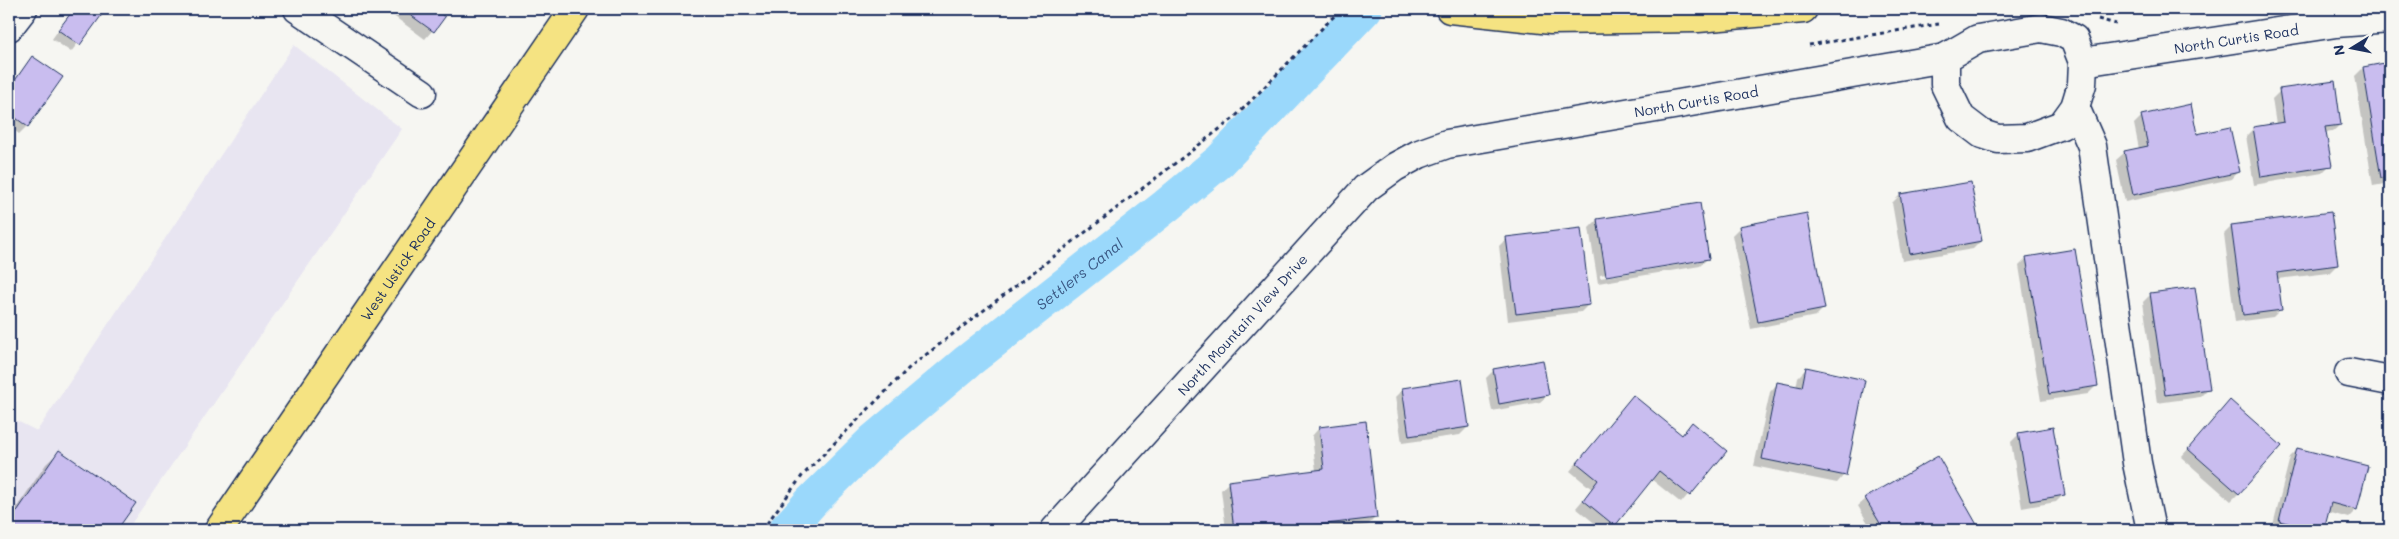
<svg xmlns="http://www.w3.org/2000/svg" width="2399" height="539" font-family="Mali,sans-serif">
  <rect width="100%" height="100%" fill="#f6f6f2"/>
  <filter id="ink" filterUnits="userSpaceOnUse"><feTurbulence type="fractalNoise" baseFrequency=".02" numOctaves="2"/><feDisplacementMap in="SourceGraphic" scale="10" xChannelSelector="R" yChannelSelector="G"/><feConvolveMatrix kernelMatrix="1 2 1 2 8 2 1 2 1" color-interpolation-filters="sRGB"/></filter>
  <g filter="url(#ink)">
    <path fill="#e8e5f1" d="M294,45l108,84 -275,401h-118v-113l28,14z"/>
    <path fill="#0003" fill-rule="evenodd" d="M73,9h31l-33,43 -19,-13z
      M384,9h47l12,9 -18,21z
      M32,57l-5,69 -8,8 -10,-8v-39z
      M2390,63v120l-17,3 -18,-110 8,-8z
      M2280,91l60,34 -8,7 -7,1 5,32 -8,8 -68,12 -8,-49 8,-8 22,-3 -4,-26z
      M2142,116l54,19 42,36 -7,8 -106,23 -9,-42 8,-7 15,-4 -5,-25z
      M1970,183l11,58 -8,8 -71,12 -10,-58 8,-8z
      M1699,204l9,54 -8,8 -102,17 -9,-55 8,-8zM1701,259v2l-101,17v-3z
      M2232,226l105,39 -8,8 -52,6 4,30 -8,8 -38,5 -11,-88z
      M1740,227l84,81 -8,8 -65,13 -19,-94z
      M1507,238l82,66 -8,8 -73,9 -9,-75z
      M2027,258l69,128 -8,8 -47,7 -22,-135z
      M2151,294l57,95 -8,8 -43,6 -14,-101z
      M1806,369l38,106 -7,8 -83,-17 16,-74 7,-8 19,4 2,-11z
      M1494,370l54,25 -8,7 -48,9 -6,-33z
      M1403,389l65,38 -8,8 -58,8 -7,-46z
      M1633,396l48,40 44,15 -44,52 -30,-24 -37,46 -5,5h-6l-27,-22 16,-19 -22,-18z
      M2223,410l16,83 -8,8 -50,-44z
      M1319,428l57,89 -8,8 -41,5h-101l-5,-40 8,-8 87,-11 -4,-35z
      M2019,434l45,60 -8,8 -34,6 -11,-66z
      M2297,450l59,60 -8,8 -20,-6 -5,18 -51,-1 18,-72z
      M59,452l75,52 -18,26h-107v-11l37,-55z
      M2390,457v46l-5,-41z
      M1937,458l41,72h-106l-14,-24 8,-7z"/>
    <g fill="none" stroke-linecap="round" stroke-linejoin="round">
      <path stroke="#9ad8fb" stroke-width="35" id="s1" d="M786,530l26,-29 60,-59 96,-81 198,-155 54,-45 145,-152"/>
    </g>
    <path fill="#c9bdef" stroke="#1b2f5e" d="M74,9h32l-26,36 -22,-15z
      M402,9h32l11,8 -11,15z
      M32,56l31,21 -35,50 -19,-14v-24z
      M2390,62v115l-9,1 -18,-111z
      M2335,81l6,44 -16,2 7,39 -71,11 -8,-50 31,-5 -5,-33z
      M2191,104l6,30 33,-7 10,45 -107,23 -9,-44 24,-5 -7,-31z
      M1971,182l11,59 -72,13 -10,-60z
      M1700,203l9,56 -103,17 -9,-57z
      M2331,212l7,53 -61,8 5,37 -39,5 -12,-90z
      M1807,213l18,96 -67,13 -19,-96z
      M1581,228l9,77 -74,9 -10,-77z
      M2075,249l23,137 -49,8 -23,-137z
      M2195,287l15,102 -45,6 -15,-102z
      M1543,360l6,35 -50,9 -6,-35z
      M1806,367l59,13 -19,96 -84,-17 15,-77 25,5z
      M1462,379l7,48 -60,9 -7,-48z
      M1633,395l49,40 10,-13 35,29 -37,45 -31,-25 -44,55 -32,-26 15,-20 -21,-17z
      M2230,400l52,46 -43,48 -51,-45z
      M1366,421l11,97 -102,12h-41l-6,-49 96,-12 -5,-42z
      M2053,427l12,68 -35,6 -12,-68z
      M2297,448l71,18 -11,44 -26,-7 -7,27h-8l-37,-9z
      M59,450l77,53 -19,27h-108v-7z
      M1938,456l42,74h-70l-3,-6 -11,6h-12l-19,-32z"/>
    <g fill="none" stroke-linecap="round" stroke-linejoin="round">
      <g stroke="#1b2f5e" stroke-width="31">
        <g id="minor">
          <path d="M298,9l124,84"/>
          <path d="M9,27l14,-18"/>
          <path d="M2041,28l20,4 13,7 9,23 -1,22 -7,23 -13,18 -35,13 -29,1 -16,-5 -21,-16 -16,-33v-27l33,-19z"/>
          <path id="s2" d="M2083,62l253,-39 54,-4"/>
          <path d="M2075,107l17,39 45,317 14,67"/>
          <path d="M2349,373l41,8"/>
          <path id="s3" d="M1055,530l311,-342 29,-21 24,-13 28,-10 498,-86"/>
        </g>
      </g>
      <g stroke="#1b2f5e" stroke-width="31">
        <g id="major">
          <path d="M1450,9l101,11 147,-2 105,-9"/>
          <path id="s4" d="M219,530l356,-521"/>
        </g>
      </g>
      <path stroke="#1b2f5e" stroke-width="3" stroke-dasharray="4 4" stroke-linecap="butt" d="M2098,19l18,5
        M1809,45l130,-21
        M762,530l40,-54 108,-109 324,-249 107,-109"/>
      <use href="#minor" stroke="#f6f6f2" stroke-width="28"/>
      <use href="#major" stroke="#f5e382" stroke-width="28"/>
    </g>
  </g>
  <g text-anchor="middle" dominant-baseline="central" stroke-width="5" stroke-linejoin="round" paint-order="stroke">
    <g font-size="14" fill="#1b2f5e" stroke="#f6f6f2">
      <text stroke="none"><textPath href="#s2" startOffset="155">North Curtis Road</textPath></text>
      <text stroke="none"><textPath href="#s3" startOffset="808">North Curtis Road</textPath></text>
      <text stroke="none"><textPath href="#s4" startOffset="316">West Ustick Road</textPath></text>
      <text stroke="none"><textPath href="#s3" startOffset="278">North Mountain View Drive</textPath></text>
    </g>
    <g font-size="15" font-style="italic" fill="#3b5985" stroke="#f6f6f2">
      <text stroke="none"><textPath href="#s1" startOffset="390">Settlers Canal</textPath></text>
    </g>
  </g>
  <rect width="2399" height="539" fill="none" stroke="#f6f6f2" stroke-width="30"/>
  <rect x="15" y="15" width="2369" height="509" fill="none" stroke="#1b2f5e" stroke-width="2" filter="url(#ink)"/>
  <g transform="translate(2352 48) rotate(260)" stroke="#f6f6f2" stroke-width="4" paint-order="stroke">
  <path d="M0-4L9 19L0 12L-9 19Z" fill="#1b2f5e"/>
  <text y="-8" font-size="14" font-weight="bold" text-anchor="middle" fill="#1b2f5e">N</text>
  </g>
</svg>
